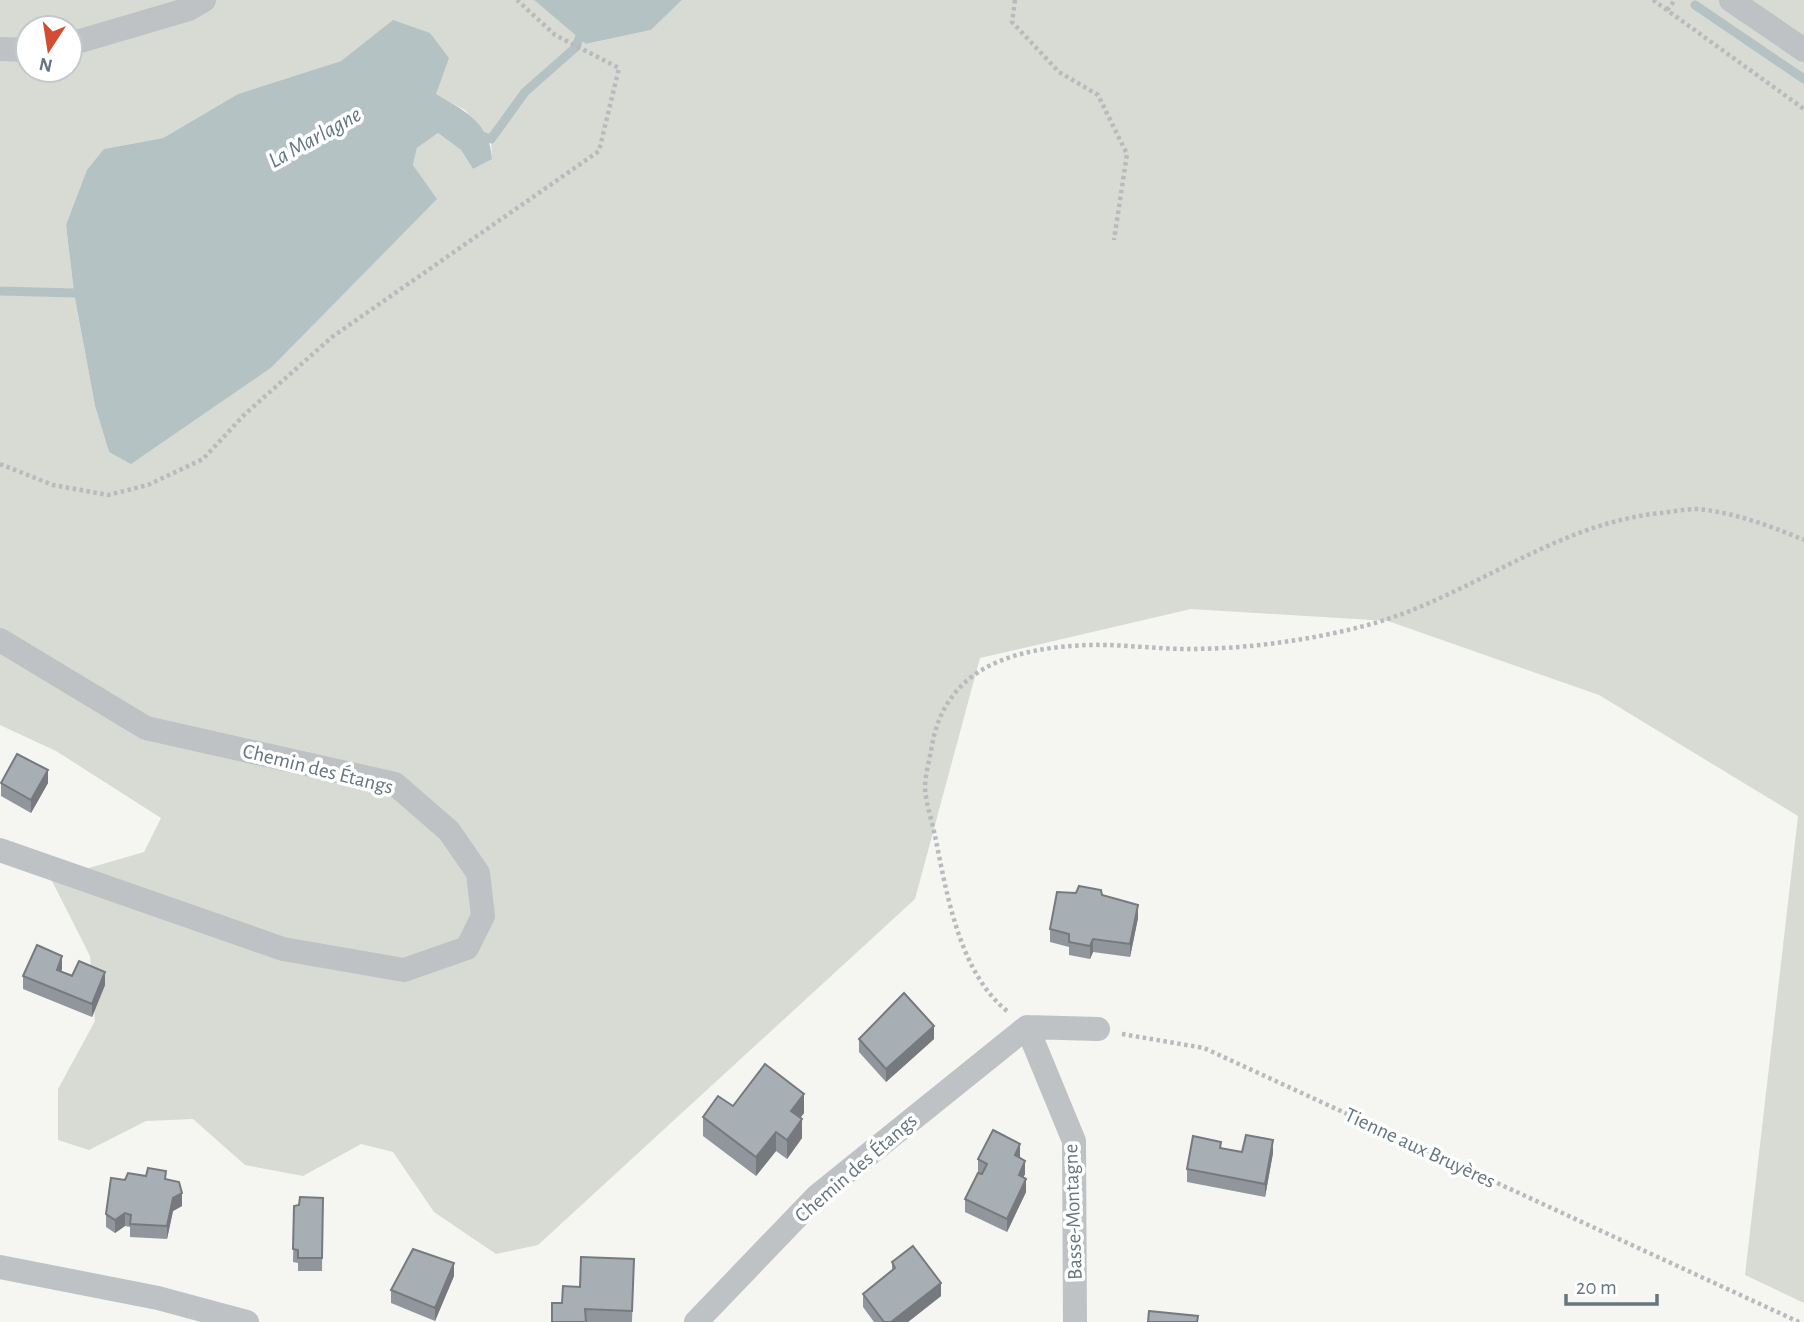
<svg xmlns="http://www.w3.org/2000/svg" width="1804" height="1322" font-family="'Alegreya Sans',sans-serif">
  <rect width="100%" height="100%" fill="#f5f5f2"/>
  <path fill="#d7dbd3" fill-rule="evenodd" d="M0,0h534l53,44 64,-14 31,-30h1122v1303l-59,-28 53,-459 -199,-121 -211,-74 -197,-12 -211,49 -65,241 -377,346 -42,9 -62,-42 -41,-60 -32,-8 -58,32 -58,-11 -52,-46 -47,2 -57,29 -31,-10v-51l37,-68 -5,-65 -39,-77 93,-27 17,-34 -105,-67 -56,-26zM393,21l43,74 29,15 26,29 1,19 -19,11 -12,-19 -23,-17 -21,15 -4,17 23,34 -164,168 -163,85 -14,-46 -21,-113 -8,-68 38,-76 59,-11 75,-44 103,-33zM28,28h42v42h-42z"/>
  <path fill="#b5c2c4" d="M534,0h148l-31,30 -65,14z
    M393,20l37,13 19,25 -13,36c29,17 54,29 56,65l-19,10 -12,-19 -23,-17 -21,15 -4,17 24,34 -165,168 -141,97 -22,-12 -14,-46 -21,-113 -8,-68 21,-55 17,-21 59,-11 75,-44 103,-33z"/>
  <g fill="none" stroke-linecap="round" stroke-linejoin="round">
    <path stroke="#b5c2c4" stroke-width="9" d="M1695,5l109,74
      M482,136l9,3 34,-47 51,-45 7,-20
      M0,291l74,2 10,-6"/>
    <path stroke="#b8bbbd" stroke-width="4.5" stroke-dasharray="3.5 3.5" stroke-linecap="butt" d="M1015,0l-3,22 47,50 39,23 29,59 -13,86
      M1653,0l151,109
      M1667,10l8,-10
      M0,464l53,21 55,10 40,-10 55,-26 42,-45 87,-77 267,-186 20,-83 -64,-33 -38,-35
      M1007,1011c-48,-39 -60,-117 -72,-175 -3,-15 -9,-32 -10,-48 0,-12 4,-26 6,-37 12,-84 82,-103 157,-106 33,-1 67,4 100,4 56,0 117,-8 172,-22 106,-26 189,-102 300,-114 12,-1 25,-4 37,-4 36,3 74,17 107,31
      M1122,1034l82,14 595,274"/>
    <path stroke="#bec2c5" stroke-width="24" d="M1731,0l73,50
      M70,44l119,-35 15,-9
      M0,49l28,1
      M0,640l146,88 249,56 54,47 29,42 5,43 -16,32 -63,22 -121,-21 -283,-99
      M1027,1027l47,114 1,181
      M1027,1027l71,2
      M0,1267l158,31 89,24
      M696,1322l121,-126 210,-169"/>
  </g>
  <path fill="#90969b" d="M1,783h47l-17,30 -30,-17z
    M1102,895l36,23 -8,39 -37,-5 -3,7 -21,-4v-8l-19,-5v-13z
    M62,969l-1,2 44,14 -13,32 -69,-28v-13z
    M859,1039h75l-48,43 -27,-30z
    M733,1106l71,7 -4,5 2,20 -15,21 -11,-8 -20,25 -53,-40v-19z
    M1221,1148l21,4 31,1 -8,44 -78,-15v-13z
    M1020,1157v1l5,16 -2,3 3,15 -19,40 -42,-20v-13l17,-25 -4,-2v-13z
    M166,1179l16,27 -9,5 -6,28 -37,-2v-10l-5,-1 -10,7 -9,-6v-13l19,-34z
    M323,1198l-1,73h-24v-8l-5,-1 1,-56z
    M634,1259l-2,63h-80l10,-19 18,-16z
    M892,1262l49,34 -33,26h-34l-11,-15v-13l29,-23z
    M454,1276l-19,45 -44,-18v-13z"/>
  <path fill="#767a7e" d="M48,770v13l-17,30v-13z
    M1138,905v13l-8,39v-13z
    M1093,939v13l-3,7v-13z
    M62,956v13l-5,13v-12z
    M105,972v13l-13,32v-13z
    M934,1026v13l-48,43v-13z
    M804,1094v19l-13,17v-19z
    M802,1119v19l-15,21v-19z
    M776,1132v19l-20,25v-19z
    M1273,1140v13l-8,44v-13z
    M1020,1144v13l-5,11v-13z
    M1025,1161v13l-6,13v-12z
    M1026,1179v13l-19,40v-13z
    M182,1193v13l-9,5 -6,28v-13l6,-28z
    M125,1213v13l-10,7v-13z
    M454,1263v13l-19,45v-13z
    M941,1283v13l-33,26h-17z"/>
  <path fill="#a8afb4" stroke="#767a7e" stroke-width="2" d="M17,754l31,16 -17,30 -30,-17z
    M1079,886l22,4 1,5 36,10 -8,39 -37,-5 -3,7 -21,-4v-8l-19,-5 7,-37 19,1z
    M37,945l25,11 -5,14 15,6 7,-15 26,11 -13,32 -69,-28z
    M904,993l30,33 -48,43 -27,-30z
    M765,1064l39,30 -13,17 11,8 -15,21 -11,-8 -20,25 -53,-40 15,-21 15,10z
    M993,1130l27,14 -5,11 10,6 -6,14 7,4 -19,40 -42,-20 13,-26 4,1 5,-10 -9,-5z
    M1246,1135l27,5 -8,44 -78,-15 6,-33 28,6 -1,6 22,4z
    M148,1168l18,3 -1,8 14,3 3,11 -9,5 -6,28 -37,-2 1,-9 -6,-2 -10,7 -9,-6 5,-36 14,2 3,-7 18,3z
    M300,1197l23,1 -1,60h-24v-8l-5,-1 1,-43 5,-1z
    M913,1246l28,37 -50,39h-7l-21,-28 32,-26 -3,-6z
    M413,1249l41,14 -19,45 -44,-18z
    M581,1257l53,2 -2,52 -47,-2 1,13h-34v-19h10l1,-17 17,1z
    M1149,1311l49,5 -1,6h-49z"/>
  <g text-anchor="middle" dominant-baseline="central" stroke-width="7" stroke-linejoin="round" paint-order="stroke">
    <g font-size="21" fill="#667680" stroke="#fff">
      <text transform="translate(318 769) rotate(14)">Chemin des Étangs</text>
      <text transform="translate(1420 1148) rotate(25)">Tienne aux Bruyères</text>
      <text transform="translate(856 1168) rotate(-41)">Chemin des Étangs</text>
      <text transform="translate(1073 1212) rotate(-92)">Basse-Montagne</text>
    </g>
    <g font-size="23" font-style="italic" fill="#62777d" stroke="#fff">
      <text transform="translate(315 138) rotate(-29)">La Marlagne</text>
    </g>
  </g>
  <g transform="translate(49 49) rotate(192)"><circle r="33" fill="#ffffff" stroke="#c2c8cc" stroke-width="2"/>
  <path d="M0-5L12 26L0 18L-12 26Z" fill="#d44d32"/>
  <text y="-10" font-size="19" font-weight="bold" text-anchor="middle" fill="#667680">N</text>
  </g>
  <path d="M1566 1294v10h91v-10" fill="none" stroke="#667680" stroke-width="3.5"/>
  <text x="1576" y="1294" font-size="21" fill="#667680" stroke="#ffffff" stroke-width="5" paint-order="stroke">20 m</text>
</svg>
